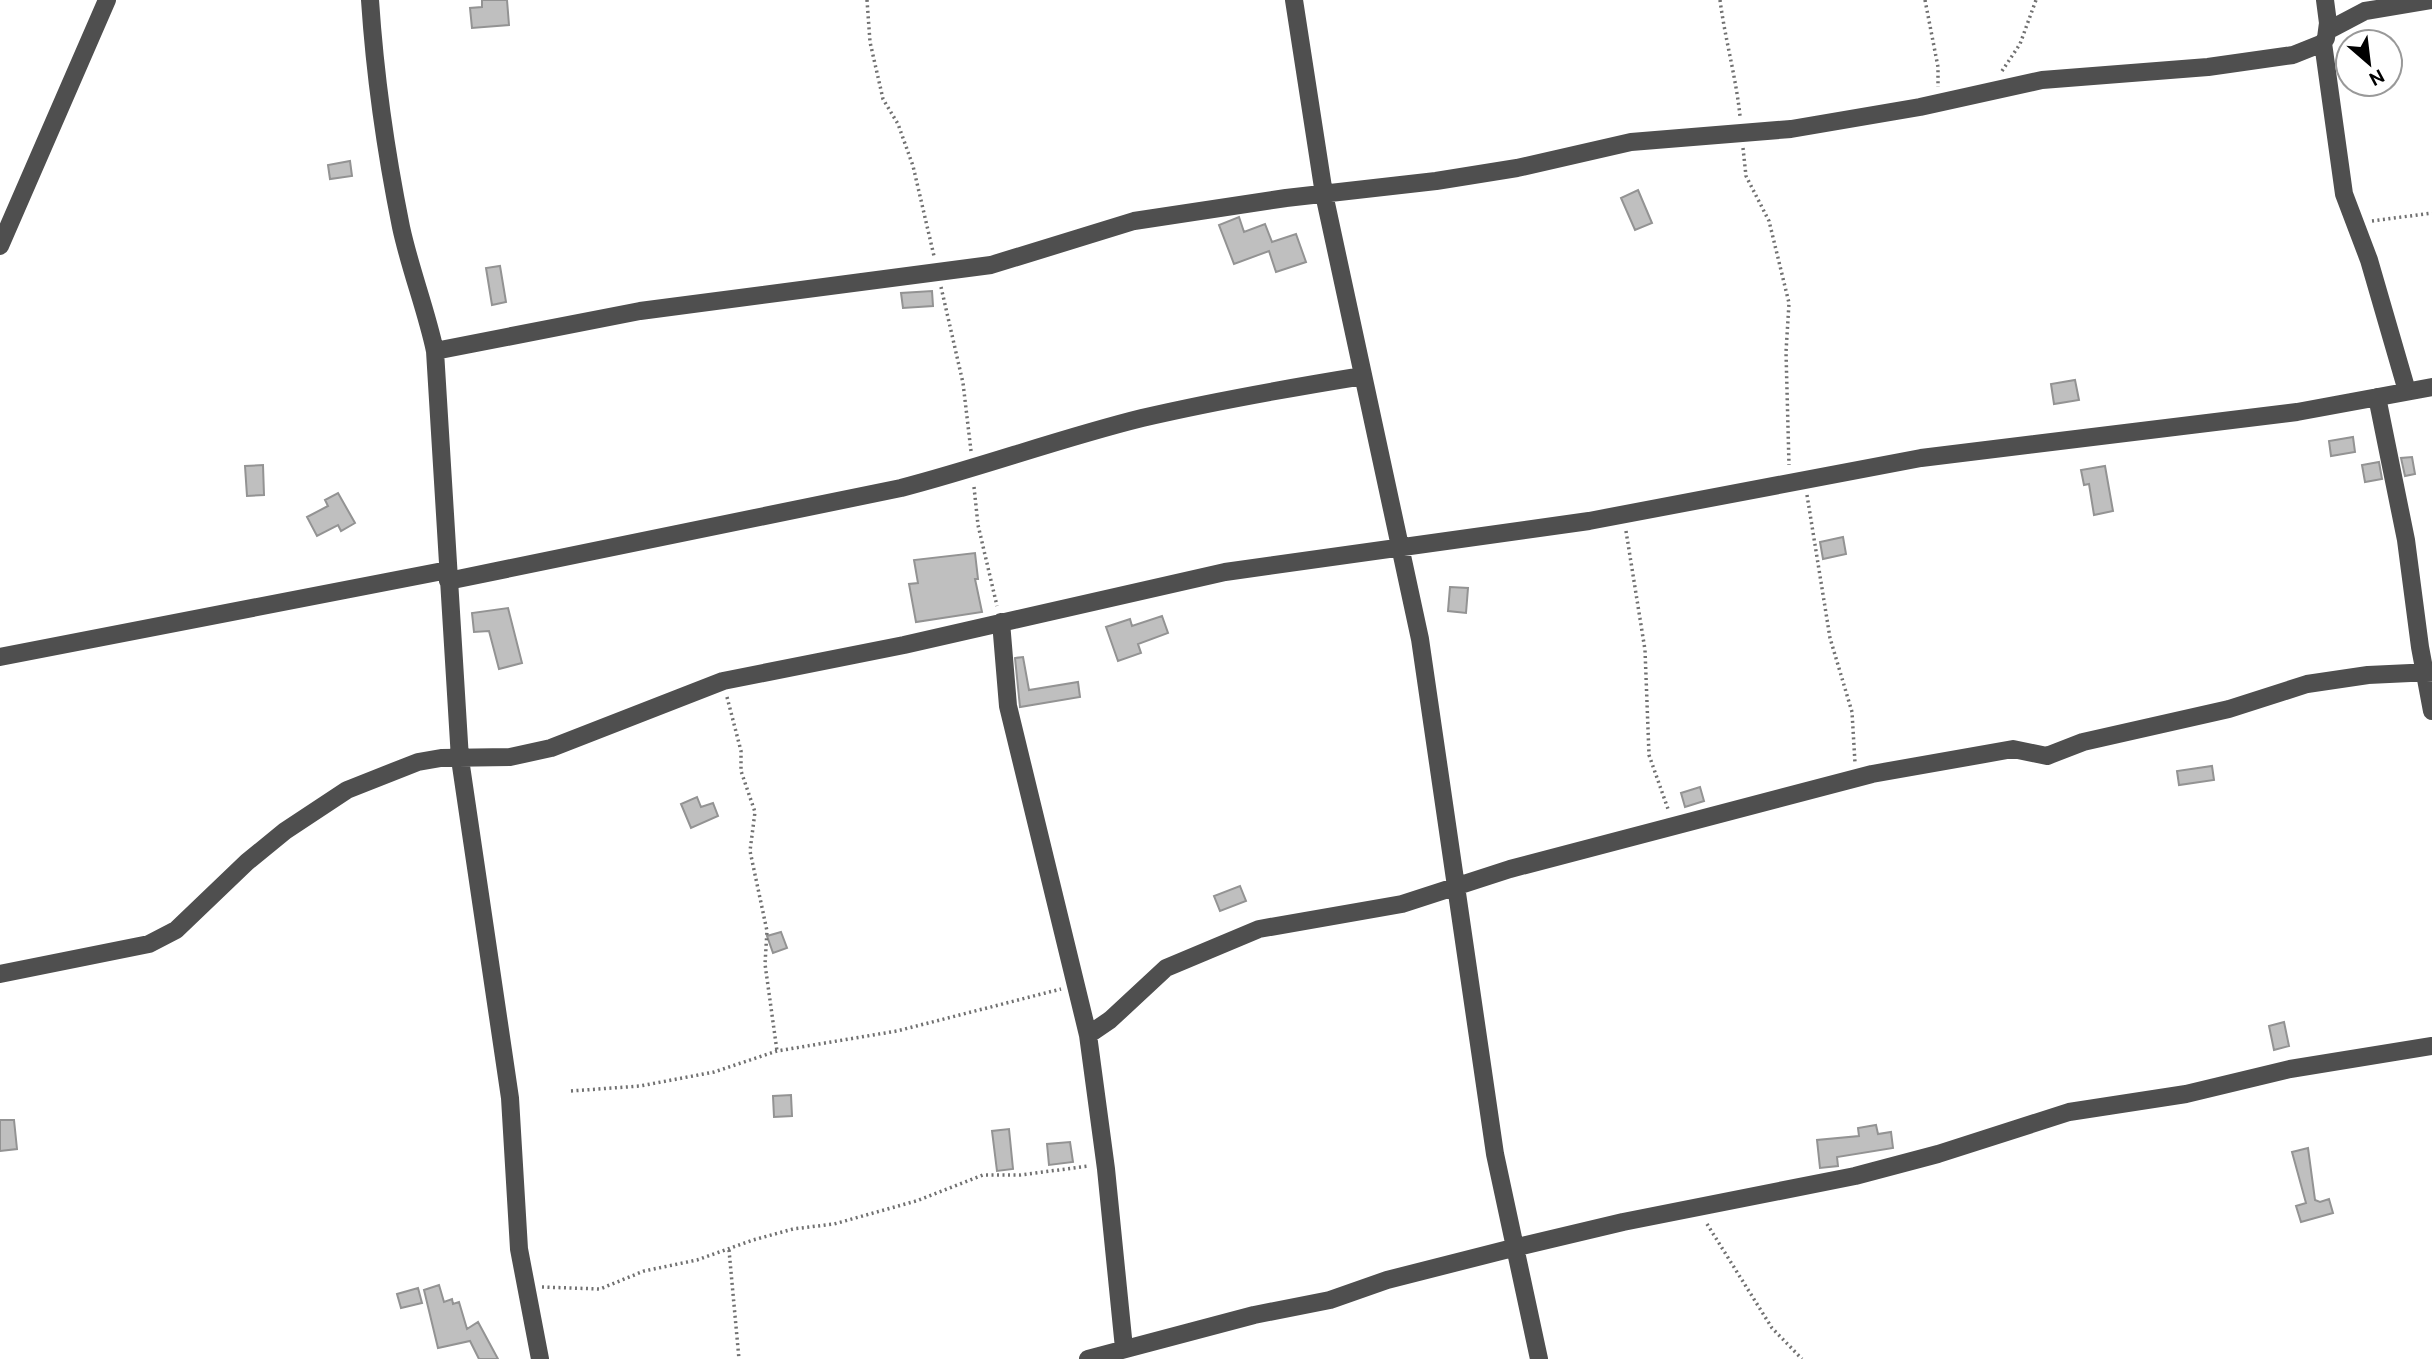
<svg xmlns="http://www.w3.org/2000/svg" width="2432" height="1359" font-family="Ubuntu,sans-serif">
  <rect width="100%" height="100%" fill="#fff"/>
  <path fill="#bfbfbf" stroke="#939393" stroke-width="2" d="M482,0h25l2,25 -37,3 -2,-20 12,-1z
    M350,161l2,15 -22,3 -2,-14z
    M1638,190l14,33 -17,7 -14,-32z
    M1239,217l5,15 21,-8 7,18 24,-8 10,28 -30,10 -7,-21 -35,13 -15,-39z
    M500,266l6,36 -14,3 -6,-37z
    M932,291l1,15 -30,2 -2,-15z
    M2075,380l4,20 -25,4 -3,-20z
    M2353,437l2,15 -24,4 -2,-15z
    M2412,457l3,17 -10,2 -4,-18z
    M2379,462l3,17 -17,3 -3,-17z
    M263,465l1,30 -17,1 -2,-30z
    M2105,466l8,45 -19,4 -5,-31 -5,1 -3,-15z
    M338,493l17,30 -14,8 -3,-6 -21,11 -10,-19 21,-11 -3,-6z
    M1843,537l3,17 -23,5 -3,-17z
    M975,553l3,26h-3l7,33 -66,10 -7,-38 9,-1 -4,-23z
    M1450,587l18,1 -2,25 -18,-2z
    M508,608l14,55 -23,6 -10,-38 -15,1 -2,-19z
    M1162,616l6,17 -30,11 3,9 -23,8 -12,-34 24,-8 2,7z
    M1023,657l6,33 49,-8 2,15 -60,10 -5,-49z
    M2212,766l2,14 -35,5 -2,-14z
    M1700,787l4,14 -19,6 -4,-14z
    M697,797l4,10 12,-4 5,13 -27,12 -10,-24z
    M1240,886l6,15 -26,10 -6,-15z
    M781,932l6,16 -14,5 -6,-17z
    M2284,1022l5,24 -15,4 -5,-24z
    M791,1095l1,21 -18,1 -1,-21z
    M0,1120h14l3,29 -17,2z
    M1876,1125l2,9 13,-2 2,16 -56,9 1,9 -18,2 -3,-28 42,-4 -1,-8z
    M1009,1129l4,40 -16,2 -5,-40z
    M1070,1142l3,20 -24,3 -2,-21z
    M2308,1148l7,52 5,2 9,-3 4,14 -32,9 -5,-16 10,-3 -14,-51z
    M439,1285l5,17 8,-3 1,5 6,-2 8,27 11,-7 20,37h-19l-9,-18 -32,7 -14,-58z
    M418,1288l4,15 -21,5 -4,-14z"/>
  <g fill="none" stroke-linecap="round" stroke-linejoin="round">
    <path stroke="#717171" stroke-width="3.5" stroke-dasharray="2 3.5" stroke-linecap="butt" d="M867,0l3,42 13,57 15,25 15,42 21,90
      M1720,0c5,39 16,77 20,116
      M1925,0l13,67v20
      M2002,71l18,-27 16,-44
      M1743,148l3,28 23,45 20,82 -3,49 3,113
      M2372,221l60,-8
      M941,287l22,96 8,68
      M974,487l4,38 19,81
      M1807,495l23,143 22,74 3,51
      M1626,531l19,119 4,105 19,54
      M727,697l14,54v20l14,41 -5,39 17,80 -2,33 12,87
      M571,1091l69,-5 74,-14 63,-21 120,-20 164,-42
      M1707,1224l65,104 30,31
      M729,1250l10,109
      M542,1287l58,2 44,-18 53,-11 56,-20 40,-11 41,-5 82,-23 67,-26h37l69,-9"/>
    <path stroke="#4f4f4f" stroke-width="18" d="M370,0c5,76 16,153 31,227 9,42 25,82 34,124l25,408 50,339 9,151 21,110
      M1294,0l30,194 96,445 75,515 44,205
      M2327,31l38,-20 67,-11
      M2323,43l21,151 25,66 38,131
      M0,246l107,-246
      M435,351l205,-40 351,-46 143,-44 152,-23 150,-17 81,-13 114,-26 160,-13 129,-22 122,-27 166,-13 85,-12 30,-12 3,-5 2,-15 -3,-23
      M2377,397l29,143 14,107 12,64
      M448,581l453,-93c81,-21 160,-50 241,-70 73,-17 147,-30 221,-42
      M1001,622l7,84 80,329 18,134 18,179
      M0,657l448,-87
      M0,974l149,-30 27,-14 71,-68 38,-31 62,-41 71,-28 23,-4 69,-1 41,-9 172,-67 181,-36 321,-73 364,-51 332,-63 376,-46 135,-25
      M1088,1035l22,-15 56,-52 93,-39 143,-25 108,-35 362,-95 141,-25 34,7 36,-14 146,-33 78,-25 61,-9 64,-3
      M1088,1359l166,-44 76,-15 57,-20 118,-30 118,-28 232,-46 83,-22 131,-42 117,-18 104,-25 142,-23"/>
  </g>
  <g transform="translate(2369 63) rotate(152)"><circle r="33" fill="#ffffff" stroke="#999999" stroke-width="2"/>
  <path d="M0-5L12 26L0 18L-12 26Z" fill="#000000"/>
  <text y="-10" font-size="19" font-weight="bold" text-anchor="middle" fill="#000000">N</text>
  </g>
</svg>
